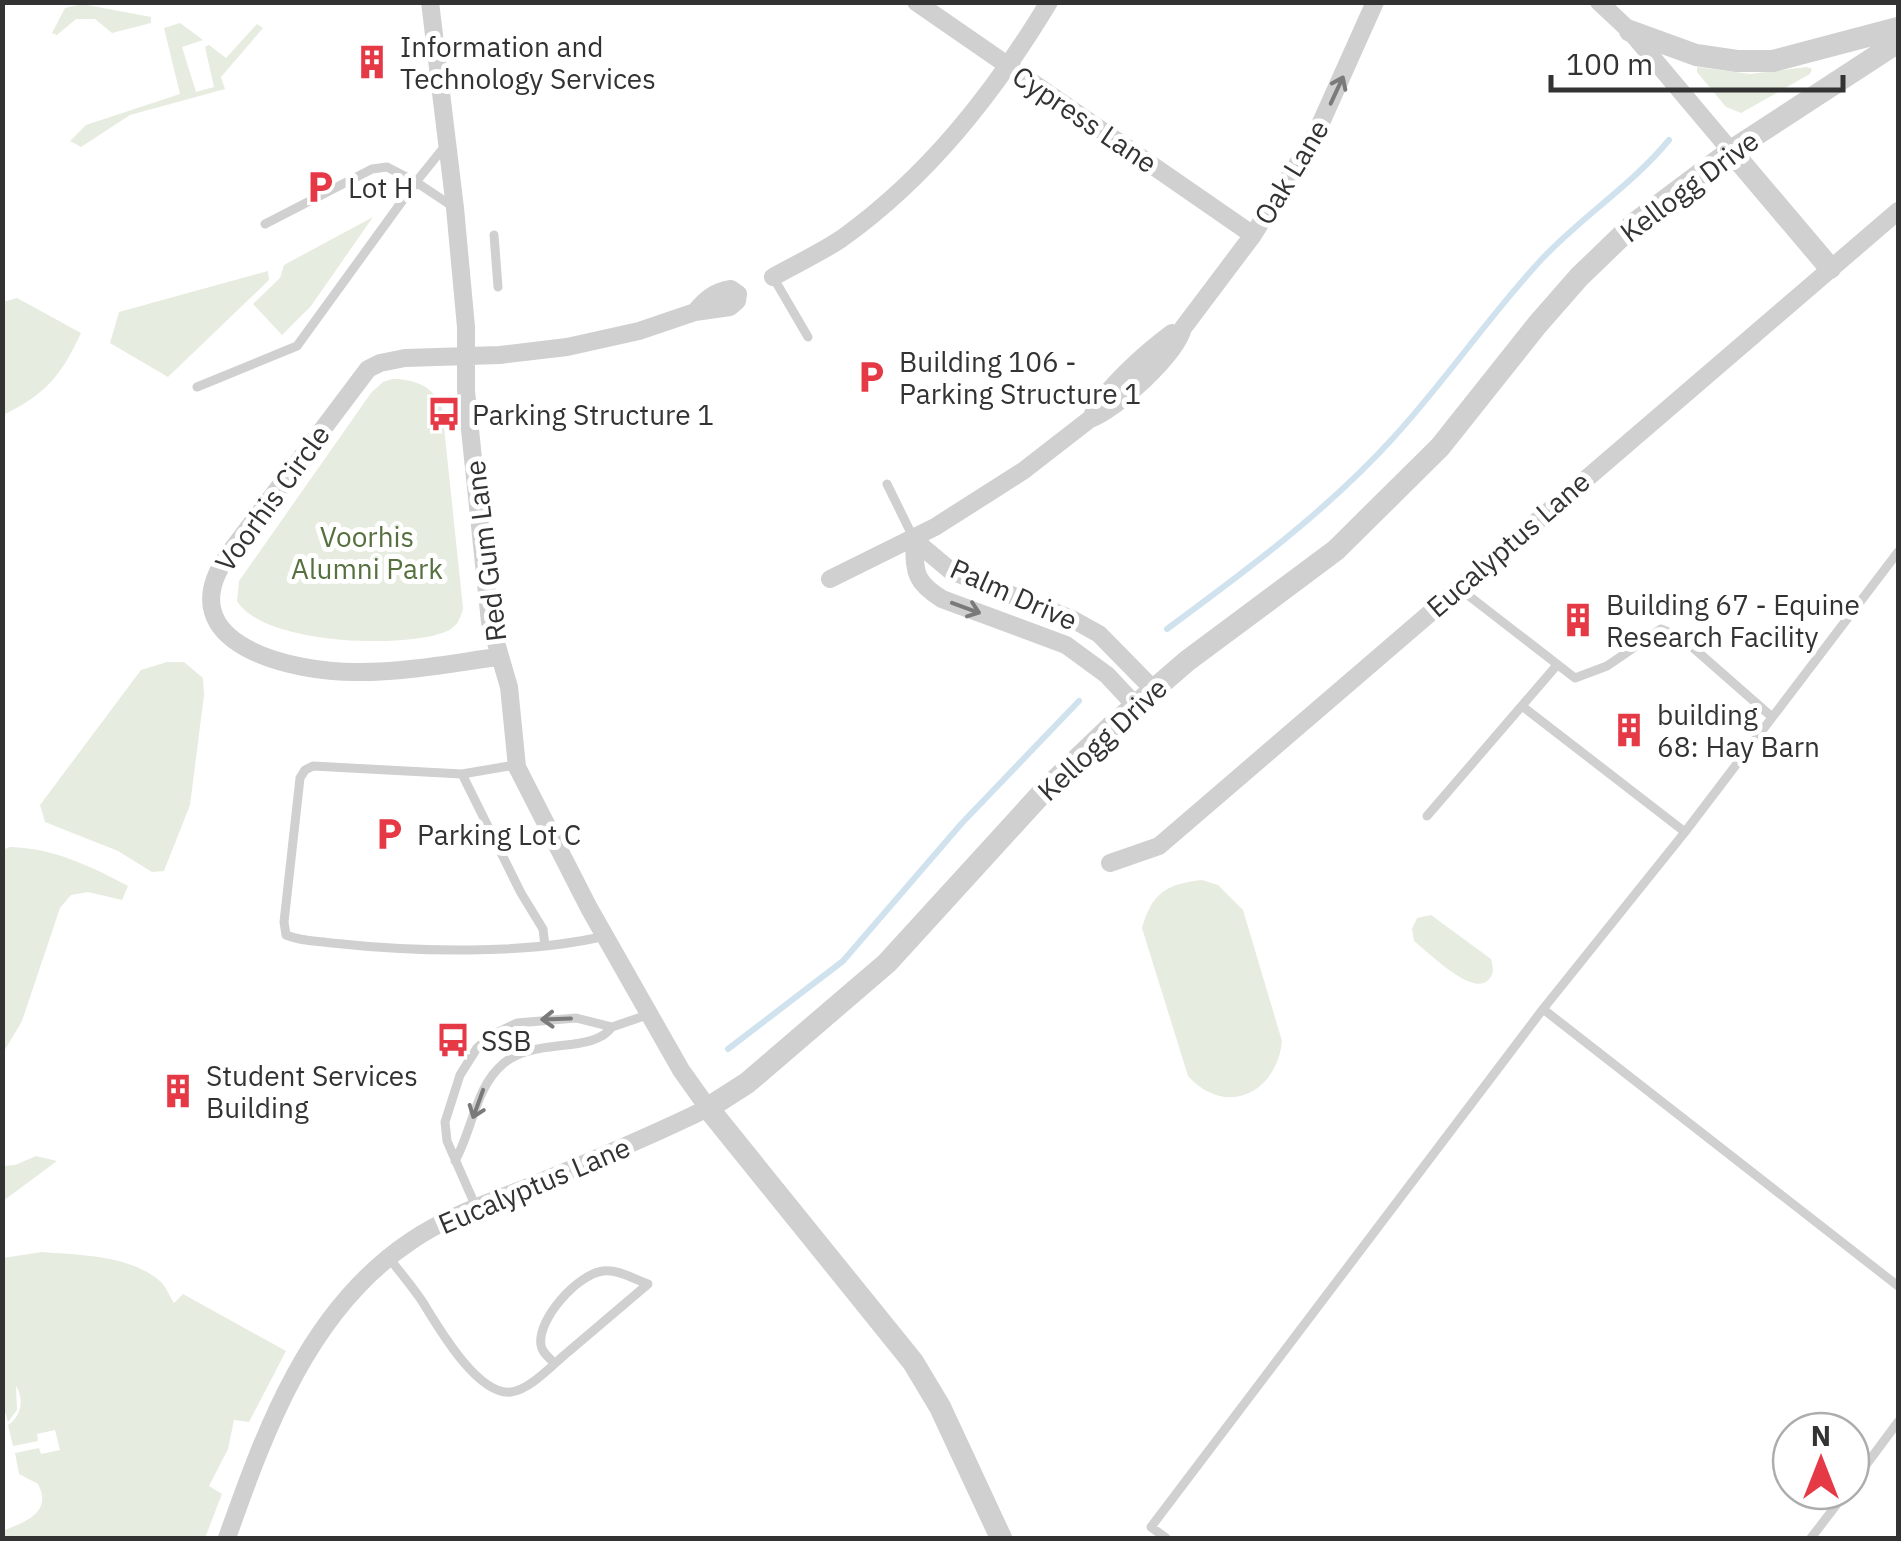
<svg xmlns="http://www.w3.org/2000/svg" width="1901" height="1541" font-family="'IBM Plex Sans',sans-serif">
  <rect width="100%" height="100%" fill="#fff"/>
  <path fill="#e6ecdf" d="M82,4l69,13v6l-39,10 -17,-14h-19l-19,16 -5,-2 13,-25z
    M180,23l23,17 -21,7 14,45 18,-5 -9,-40 4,-2 17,13 31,-34 6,4 -42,49 4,12 -95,26 -49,32 -11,-6 16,-16 94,-31 -16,-66z
    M1697,67l53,7 57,-7 5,2 -2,5 -69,39 -15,-6 -29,-35z
    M373,217l-62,89 -29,29 -29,-31 27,-26 4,-13z
    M268,271l1,9 -101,97 -58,-34 9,-31z
    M17,298l64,35c-20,43 -36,62 -78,82v-113z
    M392,379c22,0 42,7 50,29l21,200c-2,11 -7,20 -18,24 -44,17 -182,12 -208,-31l2,-20 132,-188 12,-11z
    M167,662h17l19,16 1,17 -14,110 -26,66 -12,1 -34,-21 -73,-29 -5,-17 101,-135z
    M10,847c44,1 80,19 118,39l-6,14 -34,-8 -17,3 -11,13 -38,113 -19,32 -1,-203z
    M1202,880l16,5 25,25 39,131c-5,52 -56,77 -94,35l-46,-148c10,-35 24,-44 60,-48z
    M1431,915l60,44c2,8 4,16 -4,22 -16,14 -59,-29 -73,-40l-2,-12 5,-11z
    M36,1156l21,5 -54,40v-35l12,-1z
    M42,1252c37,3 89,3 119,30 5,5 9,15 13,21l9,-9 103,57 -37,71 -15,-2 -6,29 -19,37 13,8 -17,44h-202v-7c21,-9 50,-18 35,-47l-19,-10 -4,-21 24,-5 2,6 19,-4 -5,-20 -18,4 1,7 -25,5 -5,-21c14,-9 16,-26 8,-39l1,24 -9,12 -5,-17v-147z"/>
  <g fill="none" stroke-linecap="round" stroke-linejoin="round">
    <path stroke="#cfe2ee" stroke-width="6" d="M1167,629c80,-59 160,-118 227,-192 52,-57 95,-121 147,-177 40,-43 91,-75 128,-120
      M728,1049l115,-88 119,-138 117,-122"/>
    <path stroke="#d0d0d0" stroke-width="9" d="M445,146l-29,36 36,24
      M494,235l4,52
      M773,277l35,60
      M197,387l100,-41 119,-164 -29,-15 -15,2 -107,55
      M887,484l26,53
      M1898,552l-213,280 -142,177 355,277
      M1460,589l115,89 32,-12 54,-37 21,9 90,79
      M1522,706l163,126
      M517,767l-8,-1 -47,8 -149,-8 -8,4 -5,8 -16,144 2,13c14,6 31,6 46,8 83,9 193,12 273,-7
      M462,774l59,119 22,36 2,17
      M1427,816l130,-151
      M455,1161c18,-32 20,-74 49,-98 32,-26 89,-9 108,-36
      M476,1207l-29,-66 -2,-19 15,-47 17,-27 15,-13 25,-12 59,-5 36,9 38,-13
      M389,1258c11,14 23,28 33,43 15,24 55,95 89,91 20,-3 41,-27 57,-40l80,-68c-14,-5 -30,-15 -45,-13 -25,3 -66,48 -62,74 1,8 8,12 13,18
      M1851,1485l47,-63
      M1166,1538l-15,-11 392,-518
      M1811,1538l36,-47"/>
    <path stroke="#d0d0d0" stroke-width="18" d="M916,2l337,233
      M1599,2l31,29 101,120
      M773,277c23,-13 47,-24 68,-38 87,-62 153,-146 208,-237
      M1093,414c13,-27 55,-63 79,-81
      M914,540c1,31 -1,41 28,59l124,46 41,30 28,30
      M914,540l37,31 121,48 27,15 54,55
      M830,579l105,-52 88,-56 67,-52c27,-10 86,-64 93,-91l70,-93 62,-99 60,-134
      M498,657c-45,6 -92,15 -138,15 -66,1 -195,-27 -132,-117l140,-186 12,-6 25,-5 95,-3 67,-8 72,-16 56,-19 35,-5 7,-6 1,-7 -7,-5c-16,2 -26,11 -36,23
      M1110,863l49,-17 739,-635
      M227,1538c39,-110 82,-229 184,-297 35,-24 77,-38 117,-54 61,-25 121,-50 180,-79l-27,-38 -92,-162 -72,-141 -8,-80 -19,-65 -24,-231v-64l-11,-119 -25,-206"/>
    <path stroke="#d0d0d0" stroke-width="22" d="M1630,31l66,24 41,6h36l125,-33
      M1731,151l99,117
      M1001,1538l-61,-131 -27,-45 -205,-254 39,-25 140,-120 157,-172 69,-66 74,-64 149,-111 104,-103 97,-122 42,-48 56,-54 96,-72 167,-109"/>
  </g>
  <defs><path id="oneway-shaft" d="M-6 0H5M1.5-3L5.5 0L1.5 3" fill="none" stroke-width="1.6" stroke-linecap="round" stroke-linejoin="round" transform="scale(2.5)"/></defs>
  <g stroke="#7a7a7a">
    <use href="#oneway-shaft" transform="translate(1337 90) rotate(-65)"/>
    <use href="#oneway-shaft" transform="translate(966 608) rotate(20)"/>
    <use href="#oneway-shaft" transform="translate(556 1019) rotate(178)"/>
    <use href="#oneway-shaft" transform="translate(478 1104) rotate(110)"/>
  </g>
  <defs>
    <g id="building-bare" transform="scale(2.7)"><path d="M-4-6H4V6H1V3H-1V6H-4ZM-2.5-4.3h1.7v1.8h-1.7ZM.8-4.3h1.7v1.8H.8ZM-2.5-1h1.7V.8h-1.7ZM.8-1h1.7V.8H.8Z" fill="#e63946" stroke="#fff" stroke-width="2.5" paint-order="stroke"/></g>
    <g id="parking-bare" transform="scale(2.7)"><path d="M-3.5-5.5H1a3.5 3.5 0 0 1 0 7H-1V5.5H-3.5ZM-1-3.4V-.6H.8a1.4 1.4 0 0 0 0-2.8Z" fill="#e63946" stroke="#fff" stroke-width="2.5" paint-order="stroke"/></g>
    <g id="bus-bare" transform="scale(2.7)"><path d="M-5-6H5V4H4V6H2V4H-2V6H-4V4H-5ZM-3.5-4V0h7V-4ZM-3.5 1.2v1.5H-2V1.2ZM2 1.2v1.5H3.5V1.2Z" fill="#e63946" stroke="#fff" stroke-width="2.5" paint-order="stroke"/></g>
  </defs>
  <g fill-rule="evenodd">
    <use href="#building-bare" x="372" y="62"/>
    <use href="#parking-bare" x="320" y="187"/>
    <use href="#parking-bare" x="871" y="377"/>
    <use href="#bus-bare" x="444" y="414"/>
    <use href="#building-bare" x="1578" y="620"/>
    <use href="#building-bare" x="1629" y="730"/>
    <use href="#parking-bare" x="389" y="834"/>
    <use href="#bus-bare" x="453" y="1040"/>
    <use href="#building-bare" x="178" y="1091"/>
  </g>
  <g text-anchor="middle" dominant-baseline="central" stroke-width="10" stroke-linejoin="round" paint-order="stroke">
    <g font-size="28" fill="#333" stroke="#fff" text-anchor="start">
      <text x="400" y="46">Information and<tspan x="400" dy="32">Technology Services</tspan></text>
      <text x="348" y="187">Lot H</text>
      <text x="899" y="361">Building 106 -<tspan x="899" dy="32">Parking Structure 1</tspan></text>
      <text x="472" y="414">Parking Structure 1</text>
      <text x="1606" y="604">Building 67 - Equine<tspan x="1606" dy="32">Research Facility</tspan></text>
      <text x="1657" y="714">building<tspan x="1657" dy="32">68: Hay Barn</tspan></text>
      <text x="417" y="834">Parking Lot C</text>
      <text x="481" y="1040">SSB</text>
      <text x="206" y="1075">Student Services<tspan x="206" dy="32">Building</tspan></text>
    </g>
    <g font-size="28" fill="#333" stroke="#fff">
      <text transform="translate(1085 119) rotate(34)">Cypress Lane</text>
      <text transform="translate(1291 172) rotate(-59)">Oak Lane</text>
      <text transform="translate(1689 186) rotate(-37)">Kellogg Drive</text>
      <text transform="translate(272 498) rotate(-54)">Voorhis Circle</text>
      <text transform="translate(1508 544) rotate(-41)">Eucalyptus Lane</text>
      <text transform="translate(485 551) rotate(-97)">Red Gum Lane</text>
      <text transform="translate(1014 594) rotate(24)">Palm Drive</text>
      <text transform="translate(1102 739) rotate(-43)">Kellogg Drive</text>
      <text transform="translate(534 1185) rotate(-23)">Eucalyptus Lane</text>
    </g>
    <g font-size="28" fill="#56703f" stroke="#fff">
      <text x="367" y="536">Voorhis<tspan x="367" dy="32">Alumni Park</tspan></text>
    </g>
  </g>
  <rect width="1901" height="1541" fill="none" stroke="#333333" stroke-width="10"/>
  <g transform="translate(1821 1461)"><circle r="48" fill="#ffffff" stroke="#adadad" stroke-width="2.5"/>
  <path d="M0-8L18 38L0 25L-18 38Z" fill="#e63946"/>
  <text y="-15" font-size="28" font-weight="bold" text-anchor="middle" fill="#333333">N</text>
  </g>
  <path d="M1551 75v15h292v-15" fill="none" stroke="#333333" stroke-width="5"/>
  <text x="1566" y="75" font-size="30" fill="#333333" stroke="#ffffff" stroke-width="8" paint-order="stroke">100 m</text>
</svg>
